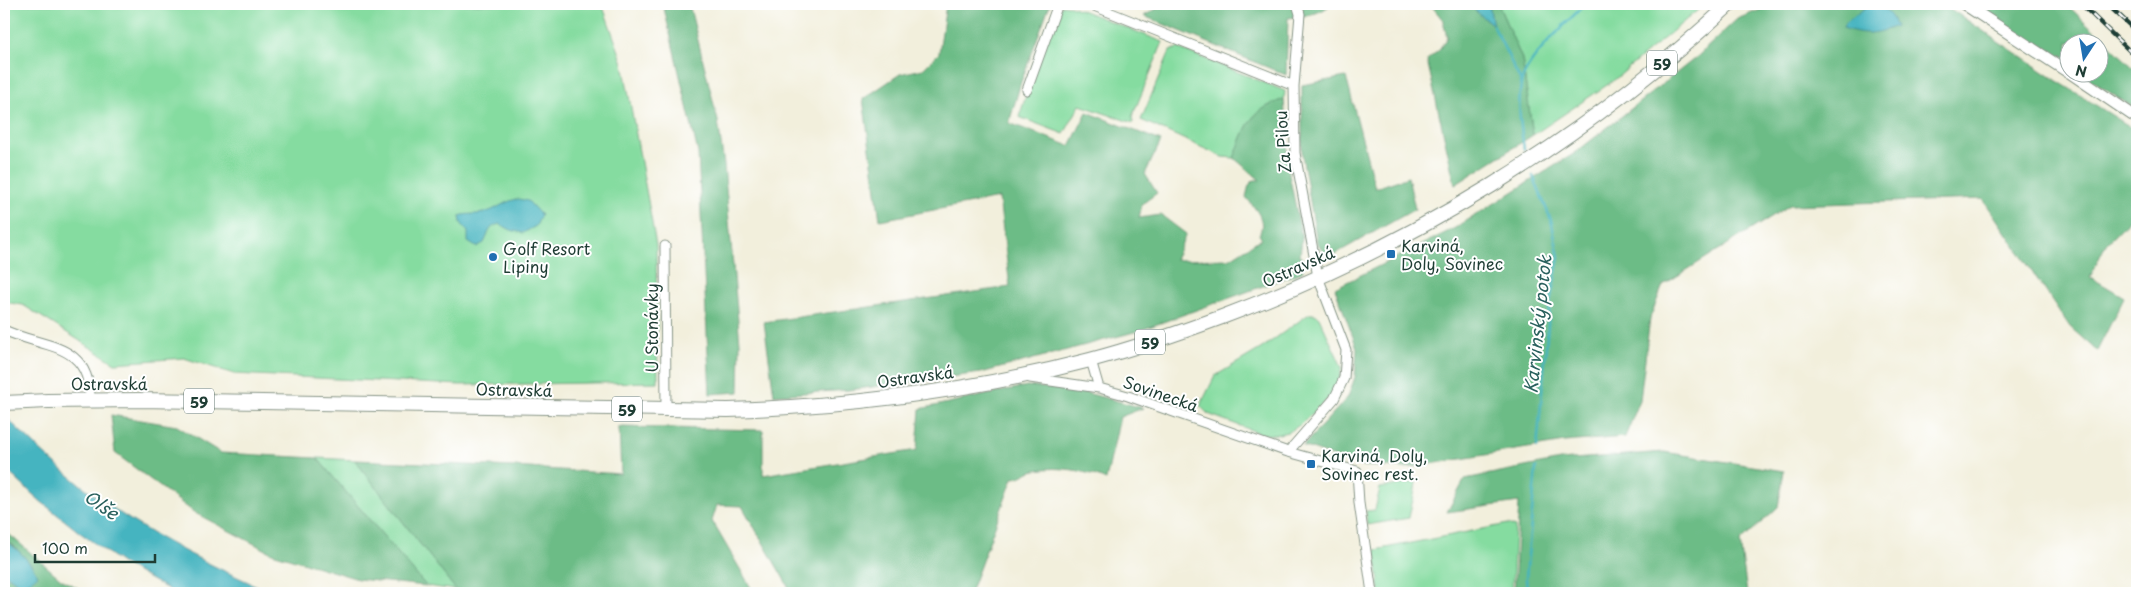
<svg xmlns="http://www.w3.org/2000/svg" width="2141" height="597" font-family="'Playpen Sans',sans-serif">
  <rect width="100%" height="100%" fill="#fff"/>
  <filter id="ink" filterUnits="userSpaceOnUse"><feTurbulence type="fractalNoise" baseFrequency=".02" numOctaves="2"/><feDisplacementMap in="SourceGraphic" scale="10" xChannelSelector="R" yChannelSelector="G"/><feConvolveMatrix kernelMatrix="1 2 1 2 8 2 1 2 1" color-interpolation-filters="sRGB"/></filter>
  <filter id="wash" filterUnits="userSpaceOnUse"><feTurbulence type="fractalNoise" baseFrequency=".0096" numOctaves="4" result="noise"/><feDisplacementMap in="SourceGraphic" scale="20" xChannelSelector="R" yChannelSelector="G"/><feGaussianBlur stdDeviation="1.12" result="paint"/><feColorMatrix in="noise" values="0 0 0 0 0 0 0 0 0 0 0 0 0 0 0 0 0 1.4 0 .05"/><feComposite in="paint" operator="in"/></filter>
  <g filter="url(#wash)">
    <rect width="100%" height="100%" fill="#f2efdc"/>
    <path fill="#85dca0" stroke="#528c6a" d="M4,4h598l21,59 33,182 2,137 -198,3 -226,-11 -50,-16 -69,5 -92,-58 -19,-3z
      M1498,4h207l-92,77 -80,54 -11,-76z
      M1062,5l9,1 92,36 -31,75 1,6 -53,-18 -16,29 -45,-17 25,-76z
      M1178,48l107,43 -1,8c-37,14 -36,25 -50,59l-11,-1 -82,-37 29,-69z
      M1309,314h6l4,3 23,50 -4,17 -9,14 -29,27 -12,7 -14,3 -12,-1 -54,-20 -8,-8 15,-30 47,-28z
      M317,458l38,2 101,130 -30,-4z
      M1416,482c-1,13 -5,23 -7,36l-42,7 -1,-14 9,-1 5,-22z
      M1508,524l7,3v3l-3,63h-40l-1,-4 -24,4h-67l-5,-43z"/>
    <path fill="#6cbc86" stroke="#467c5d" d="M663,4h26l29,117 6,44 16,178 -1,49 -29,2 -12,-241z
      M946,4h104l-29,78 -12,41 61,23 17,-34 74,29 -16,33 12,19 -15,11 -3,14 22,-3 25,19 -11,26 54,-1 33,-21 -3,-3c8,-16 -4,-26 -13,-38l3,-12 5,-5h6l-26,-22c14,-34 13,-45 50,-59l5,75 13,64 -2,17 4,8 -2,9 -164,59 -157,42 -132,17 -75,5 -10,-73 246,-35 -11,-89 -119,22 -17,-121 37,-25 23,-5 16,-16z
      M1165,4h166c-11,11 -27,12 -43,14l-2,57 -142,-59z
      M1430,4h42l1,5 19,15 -3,-20h9l24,55 11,76 -78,50 -28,-125 12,-10 8,-13 -4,-17z
      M1775,4h168l116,78 78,49v81l-31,32 -16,33 34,20 -27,54 -27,-24 -87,-128 -193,6 -127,80 -13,33 -10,82 -15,37 -61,5 -158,26 -44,-2 -59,-20 45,-49 7,-20 2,-29 -22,-60 120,-60 120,-75 123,-97 39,-37z
      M1975,4h91l71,67v39l-57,-37 18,-1v-30h-30v23z
      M1346,77l29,111 33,-11 7,32 -87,49 -11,-16 -15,-88v-69z
      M1027,386l56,6 60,16 -23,9 -14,63c-21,-10 -47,-14 -70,-10 -9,1 -14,8 -23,8l-43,115h-178l-50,-87 -25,-1 -5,16 42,72h-267l-31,-3 -101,-130 159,7 107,7 -2,-47 144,3v45l154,-25 3,-41z
      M111,415l66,11 44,27 96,5 109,128 -68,-7 -86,-26 -77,-40 -80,-60z
      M1664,452l120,19 -6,36 -38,35 7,51h-233l5,-91 -72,10 18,-33 95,-19z
      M4,530l57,49 26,14h-83v-20l4,5 25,-11 -20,-22 -9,-5z"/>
    <path fill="#45b4c0" stroke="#32787a" d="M1472,4h17l4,21 -20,-16z
      M1870,4c13,0 22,11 26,22 -21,9 -32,9 -53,2l1,-4z
      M519,199l9,2 13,14 -5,11 -13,7 -12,-3 -11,-6c-12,2 -11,10 -16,19l-8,4 -8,-5v-10l-7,-9 -1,-7c7,-3 15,-1 23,-3 14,-3 22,-13 36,-14z
      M4,415c27,27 54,53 85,76 56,43 120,74 184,102h-98l-52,-29 -44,-32 -40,-32 -35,-32z
      M4,540c14,8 25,21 34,35l-12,10 -7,-1 -15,-11z"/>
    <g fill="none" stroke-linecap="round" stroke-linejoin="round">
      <path stroke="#45b4c0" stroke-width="2.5" d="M1493,25l28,57
        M1524,149c-3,-22 -7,-43 -3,-65 4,-24 47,-62 64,-80
        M1533,176l18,44 8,37 -9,45 -13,146
        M1527,593l-1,-15 10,-110"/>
    </g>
  </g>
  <g filter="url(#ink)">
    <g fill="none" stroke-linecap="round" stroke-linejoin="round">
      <g stroke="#889688" stroke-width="11">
        <path id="street" d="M1089,4l205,82
          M1027,90l31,-86
          M665,246l1,164
          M4,330c40,19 86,11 86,70
          M1091,360l8,28
          M1030,378l69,10 29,8 160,56 69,19 2,32 13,90
          M1288,452l46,-53 10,-21 2,-28 -28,-73 -23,-124 -1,-67 6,-72 -3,-10"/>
      </g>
      <g stroke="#889688" stroke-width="13">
        <path id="secondary" d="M1964,4l104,68
          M2069,72l68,46"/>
      </g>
      <g stroke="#889688" stroke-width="16">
        <path id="primary" d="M4,403l44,-2 91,-1 589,10c122,-4 244,-19 362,-50 45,-12 89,-27 132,-43 188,-70 361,-176 508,-313"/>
      </g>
      <use href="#street" stroke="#fff" stroke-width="9"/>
      <use href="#secondary" stroke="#fff" stroke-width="11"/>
      <use href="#primary" stroke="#fff" stroke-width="14"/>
      <g stroke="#1f3d34" stroke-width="4.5">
        <path id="rail" d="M2081,4l56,54
          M2107,4l30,28
          M2128,4l9,5"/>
      </g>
      <use href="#rail" stroke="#fff" stroke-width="2.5" stroke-dasharray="8" stroke-linecap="butt"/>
    </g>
  </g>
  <g fill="#1f6fb2" stroke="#fff" stroke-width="2">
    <rect x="1386" y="249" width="10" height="10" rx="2.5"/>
    <circle cx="493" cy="257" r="5"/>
    <rect x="1306" y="459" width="10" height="10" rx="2.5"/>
  </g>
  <g text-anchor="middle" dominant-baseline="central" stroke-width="4" stroke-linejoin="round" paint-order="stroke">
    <g fill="#fff" stroke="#627771" stroke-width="1">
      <rect x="1647" y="50.5" width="30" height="25" rx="4"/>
      <rect x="1135" y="329.5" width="30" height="25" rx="4"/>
      <rect x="184" y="388.5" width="30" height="25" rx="4"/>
      <rect x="612" y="396.5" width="30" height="25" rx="4"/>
    </g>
    <g font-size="15" font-weight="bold" fill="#1f3d34">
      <text x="1662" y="63">59</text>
      <text x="1150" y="342">59</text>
      <text x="199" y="401">59</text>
      <text x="627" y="409">59</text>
    </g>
    <g font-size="16" fill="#1f3d34" stroke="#fff">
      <text transform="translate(1282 142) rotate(-94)">Za Pilou</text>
      <text transform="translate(1298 266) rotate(-24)">Ostravská</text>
      <text transform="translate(651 328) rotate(-90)">U Stonávky</text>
      <text transform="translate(915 376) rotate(-8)">Ostravská</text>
      <text x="109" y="383">Ostravská</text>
      <text transform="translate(514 389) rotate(1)">Ostravská</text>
      <text transform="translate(1161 393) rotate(19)">Sovinecká</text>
    </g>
    <g font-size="16" fill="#1f3d34" stroke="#fff" text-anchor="start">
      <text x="1401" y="245">Karviná,<tspan x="1401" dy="18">Doly, Sovinec</tspan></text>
      <text x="503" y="248">Golf Resort<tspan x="503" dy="18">Lipiny</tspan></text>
      <text x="1321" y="455">Karviná, Doly,<tspan x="1321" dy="18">Sovinec rest.</tspan></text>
    </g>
    <g font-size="18" font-style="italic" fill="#2a615e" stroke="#fff">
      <text transform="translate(1537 324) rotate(-84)">Karvinský potok</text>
      <text transform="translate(102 504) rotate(35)">Olše</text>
    </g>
  </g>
  <rect width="2141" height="597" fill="none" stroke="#fff" stroke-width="20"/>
  <g transform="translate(2084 58) rotate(192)"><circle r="24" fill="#ffffff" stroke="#a5b1ae"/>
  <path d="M0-4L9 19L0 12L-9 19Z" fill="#1f6fb2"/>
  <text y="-8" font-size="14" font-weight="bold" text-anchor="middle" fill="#1f3d34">N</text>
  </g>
  <path d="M35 554v8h120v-8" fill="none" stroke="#1f3d34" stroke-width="2.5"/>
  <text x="42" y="554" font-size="15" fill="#1f3d34" stroke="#ffffff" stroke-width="4" paint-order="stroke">100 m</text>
</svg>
